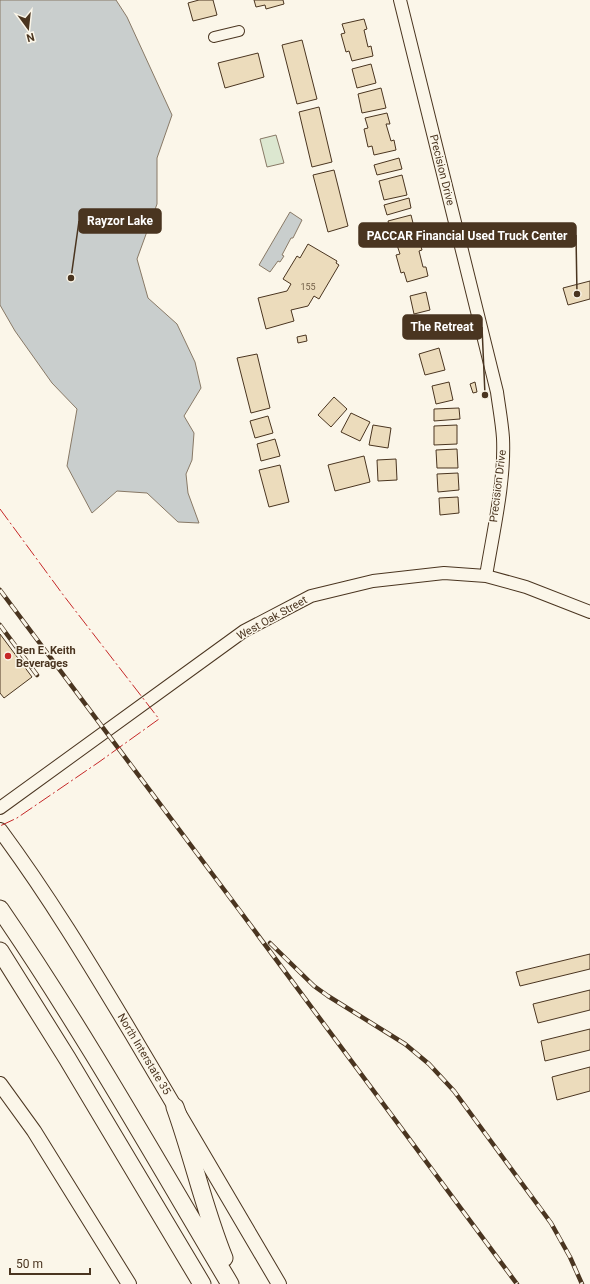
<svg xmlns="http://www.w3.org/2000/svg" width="590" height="1284" font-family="Roboto,sans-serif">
  <rect width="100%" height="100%" fill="#fbf6e9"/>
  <path fill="#dce7d0" stroke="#887966" d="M276,135l8,28 -17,4 -7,-28z"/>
  <path fill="#c9cecd" stroke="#887966" d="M0,0h116l11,17 45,98 -15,43v46l-20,55 11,39 29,26 18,38 6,26 -17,28 10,17 -2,27 -6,14 2,19 11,30 -21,-1 -31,-29 -30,-2 -25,22 -25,-47 10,-57 -25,-26 -37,-52 -15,-26z
    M290,212l12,8 -9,18h-2l-9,17 2,1 -4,6 -2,-1 -8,11 -11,-7z"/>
  <path fill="#ecdcbc" stroke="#4a3520" d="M199,0h14l4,15 -24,6 -5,-18z
    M254,0h29l1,4 -18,5 -1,-4 -9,2z
    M364,19l3,10 -3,1 4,17 3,-1 2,10 -21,5 -3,-10 -3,1 -5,-18 4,-1 -3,-9z
    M302,40l15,59 -20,5 -15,-59z
    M258,53l6,24 -39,11 -7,-25z
    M371,64l5,19 -19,5 -5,-19z
    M381,88l5,20 -24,5 -4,-19z
    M319,107l13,55 -20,5 -13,-55z
    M387,113l3,11h-4l5,17 3,-1 2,10 -22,5 -2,-9 -4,1 -4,-18 4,-1 -3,-10z
    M399,158l3,11 -25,6 -3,-10z
    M334,170l14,56 -20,6 -15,-57z
    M402,175l5,20 -23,5 -5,-19z
    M409,198l2,10 -24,7 -3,-10z
    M411,215l5,20 -23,6 -5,-20z
    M419,239l3,11 -3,1 4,16h3l2,9 -21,6 -3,-10 -3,1 -5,-18 4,-1 -3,-9z
    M308,244l29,17 -1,2 3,2 -20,34 -5,-3 -6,10 -17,4 3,11 -28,8 -8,-31 29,-7 4,-7 -8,-5 14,-23 3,2z
    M590,281v18l-22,6 -5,-17z
    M426,292l4,18 -16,4 -4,-18z
    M306,335l1,6 -9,2 -1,-6z
    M439,348l6,22 -20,5 -6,-21z
    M257,354l13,54 -19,5 -14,-55z
    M449,382l4,18 -17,4 -4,-18z
    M475,382l2,10 -4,1 -3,-9z
    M334,397l13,12 -16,18 -13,-12z
    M459,408l1,11 -26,2v-12z
    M351,413l19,9 -10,19 -19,-9z
    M268,416l5,17 -18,5 -5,-17z
    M373,425l18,3 -3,20 -19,-3z
    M457,425v19l-23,1v-19z
    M275,439l5,17 -19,5 -4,-17z
    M457,449l1,19h-21l-1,-18z
    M364,456l6,26 -35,9 -7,-26z
    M396,459l1,21 -19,1 -1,-21z
    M280,465l9,37 -20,5 -10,-37z
    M458,473l1,17 -21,2 -1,-18z
    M458,497l1,16 -19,2 -1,-17z
    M0,634l32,43 -28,21 -4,-5z
    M590,954v15l-70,17 -4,-14z
    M590,990v20l-52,13 -5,-19z
    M590,1029v21l-45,11 -4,-20z
    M590,1067v24l-33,9 -5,-23z"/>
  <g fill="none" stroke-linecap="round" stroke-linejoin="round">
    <g stroke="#4a3520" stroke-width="12">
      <path id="minor" d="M214,37l25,-6"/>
    </g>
    <g stroke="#4a3520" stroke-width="14">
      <path id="tertiary" d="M400,0l97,392c2,15 5,31 6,46 2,45 -10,94 -17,138
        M0,808l244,-177 67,-35 62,-15 71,-8 42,3 40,11 64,25"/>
    </g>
    <g stroke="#4a3520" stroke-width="16">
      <path id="secondary" d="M0,830c48,65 88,131 130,201 50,84 99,168 149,253
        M0,1084l34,47 95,153"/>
    </g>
    <g stroke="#4a3520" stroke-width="19">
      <path id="motorway" d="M0,909c83,121 155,249 230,375
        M0,951l67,107 135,226
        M175,1107c18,50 29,102 49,151"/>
    </g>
    <use href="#minor" stroke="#fbf6e9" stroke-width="10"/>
    <use href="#tertiary" stroke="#fbf6e9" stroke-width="12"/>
    <use href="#secondary" stroke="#fbf6e9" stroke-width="14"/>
    <use href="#motorway" stroke="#fbf6e9" stroke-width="17"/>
    <g stroke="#4a3520" stroke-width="4.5">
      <path id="rail" d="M0,590l240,321 277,373
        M0,625l37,50
        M270,943l44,43 14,10 77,48 24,20 25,27 97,132 19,34 12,27"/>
    </g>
    <use href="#rail" stroke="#fbf6e9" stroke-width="3" stroke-dasharray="9" stroke-linecap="butt"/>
    <path stroke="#c62828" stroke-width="1" stroke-dasharray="14 3 2 3" stroke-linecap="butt" d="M0,509l64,87 95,123 -60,43 -82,56 -17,8"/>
  </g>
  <circle fill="#c62828" stroke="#fbf6e9" stroke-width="1.5" cx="8" cy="656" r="4"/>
  <g text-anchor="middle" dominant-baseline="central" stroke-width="3" stroke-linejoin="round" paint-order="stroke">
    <g font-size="9" fill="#725f47">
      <text x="308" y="287">155</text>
    </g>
    <g font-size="11" fill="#4a3520" stroke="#fbf6e9">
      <text transform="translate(442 170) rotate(76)">Precision Drive</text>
      <text transform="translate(498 486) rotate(-83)">Precision Drive</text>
      <text transform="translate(272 618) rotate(-29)">West Oak Street</text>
      <text transform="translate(144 1054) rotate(59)">North Interstate 35</text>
    </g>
    <g font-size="11" font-weight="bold" fill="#4a3520" stroke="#fbf6e9" text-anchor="start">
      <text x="16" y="650">Ben E. Keith<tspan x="16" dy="13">Beverages</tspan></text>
    </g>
  </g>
  <path fill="none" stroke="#4a3520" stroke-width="1.5" d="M71 278L79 221M577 294L576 235M485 395L482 327"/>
  <g fill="#4a3520" stroke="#fbf6e9" stroke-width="1.5">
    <circle cx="71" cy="278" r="4"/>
    <circle cx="577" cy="294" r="4"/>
    <circle cx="485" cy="395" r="4"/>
  </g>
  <g fill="#4a3520" stroke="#4a3520" stroke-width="1.5">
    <rect x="79" y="209" width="82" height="24" rx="4"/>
    <rect x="359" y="223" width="217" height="24" rx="4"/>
    <rect x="403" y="315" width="79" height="24" rx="4"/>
  </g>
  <g font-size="12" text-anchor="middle" font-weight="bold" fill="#fff">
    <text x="120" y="225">Rayzor Lake</text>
    <text x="467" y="240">PACCAR Financial Used Truck Center</text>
    <text x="442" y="331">The Retreat</text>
  </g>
  <g transform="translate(28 28) rotate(165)" stroke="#fbf6e9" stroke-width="3" paint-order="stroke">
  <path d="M0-3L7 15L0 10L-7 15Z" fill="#4a3520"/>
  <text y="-6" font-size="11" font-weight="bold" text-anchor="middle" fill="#4a3520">N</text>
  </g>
  <path d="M10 1268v6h80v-6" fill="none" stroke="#4a3520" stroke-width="2"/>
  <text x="16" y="1268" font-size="12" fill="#4a3520" stroke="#fbf6e9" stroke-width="3" paint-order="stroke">50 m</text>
</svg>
